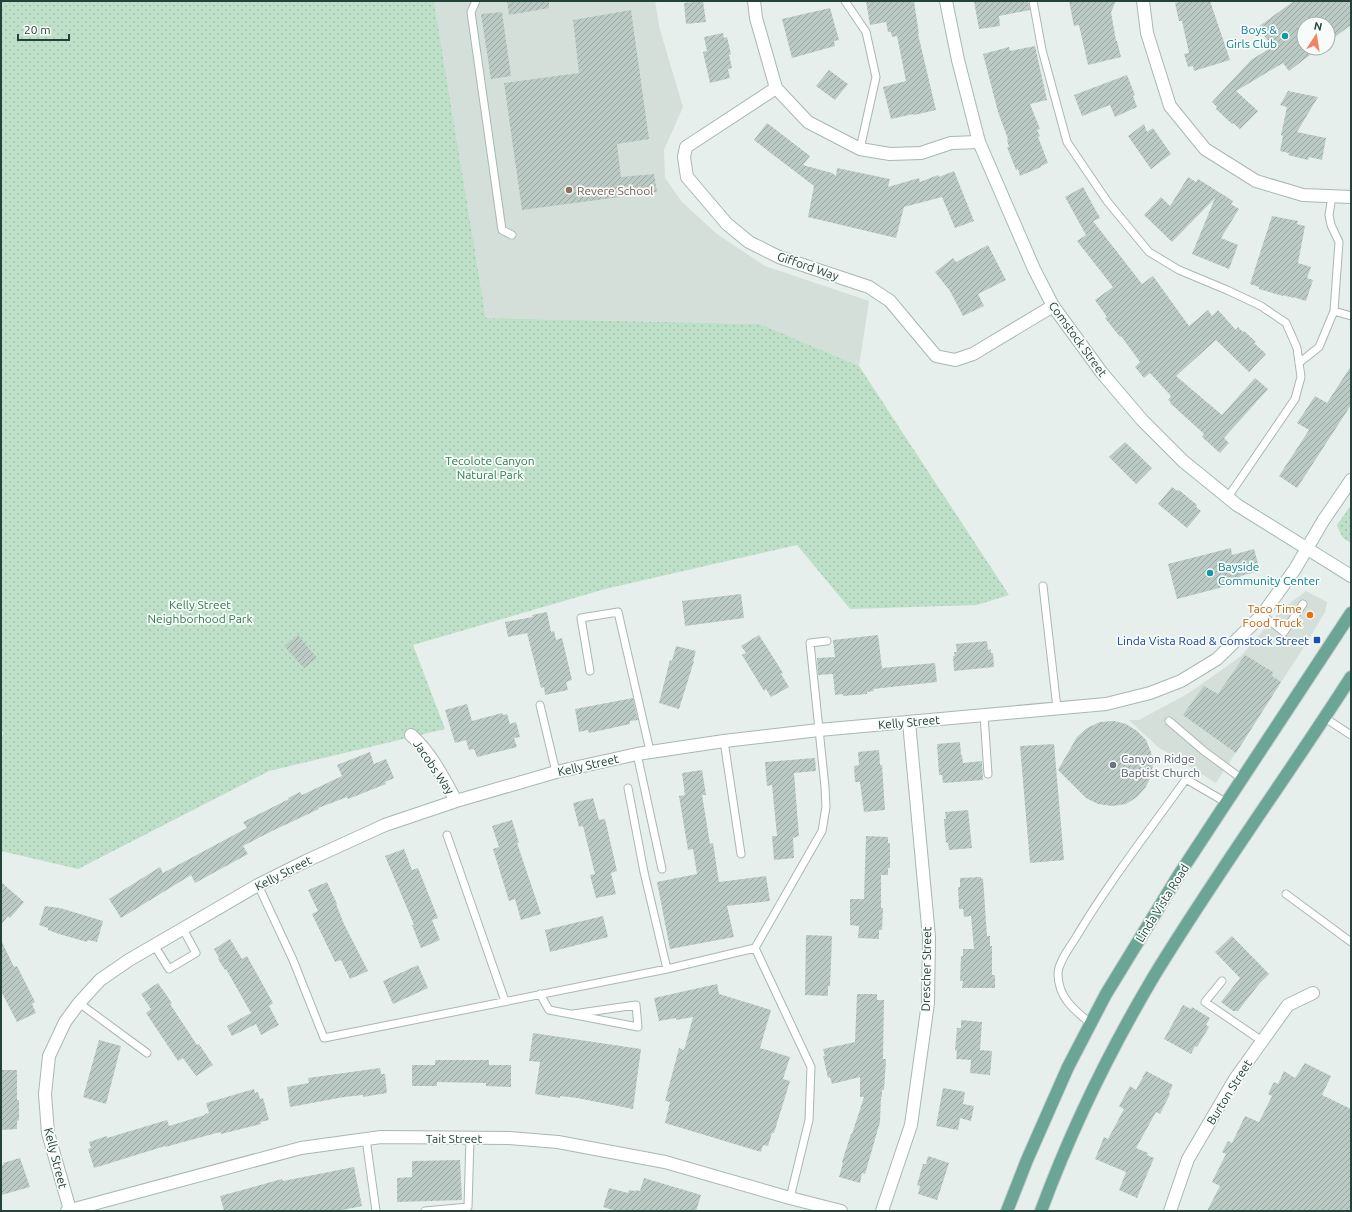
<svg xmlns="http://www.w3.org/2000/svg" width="1352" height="1212" font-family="Ubuntu,sans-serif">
  <defs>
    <pattern id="grass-dots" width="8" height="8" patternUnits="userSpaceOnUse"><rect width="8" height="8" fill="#bfe0c8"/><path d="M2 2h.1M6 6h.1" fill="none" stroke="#a4c1ad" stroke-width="1.8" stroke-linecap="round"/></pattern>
    <pattern id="building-hatch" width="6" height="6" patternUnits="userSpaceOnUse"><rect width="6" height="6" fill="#bbcac4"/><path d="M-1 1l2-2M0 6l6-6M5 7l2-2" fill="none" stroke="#98a6a0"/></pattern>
  </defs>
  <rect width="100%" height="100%" fill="#e6efeb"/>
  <path fill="#d4dfda" d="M434,1h221l5,29 23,77 -19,43 1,28 17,24 35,32 48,32 104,35 -10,65 -99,-42 -274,-6z
    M1306,591l21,11 -2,10 -16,27 -93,144 -58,-36 -29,-27h10l50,-27 52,-37 40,-46z"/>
  <path fill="url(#grass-dots)" d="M1,1h433l52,317 274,6 99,42 150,229 -32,10 -127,4 -53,-64 -192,44 -192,56 32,84 -176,42 -191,98 -77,-18v-108l2,-11 -2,-2z
    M1351,505v37c-8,-1 -11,-9 -14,-17z"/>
  <path fill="url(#building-hatch)" d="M507,1h42v7l-40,7z
    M703,1l3,21 -20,2 -2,-21z
    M866,1h48l5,33h-1l18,76 -22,5 -1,-1 -22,5 -8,-32 23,-6 -9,-45 -5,1 -1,-5h-3l-2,-10 -16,3z
    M974,1h54l2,9 -31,6 1,10 -21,3z
    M1069,1h47l-5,11 5,29h1l4,16 -33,8 -9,-40 -5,1z
    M1184,1h26l20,59 -36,11 -1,-5 -5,1 -4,-13 5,-1 -7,-32h-3l-4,-18z
    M1294,1h57v24l-23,17v-18h-24v24h15l-30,23 -6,-8 -47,28 22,20 -18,18 -7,-6 -1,1 -16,-15 1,-2 -5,-5 39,-42 21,-13 -14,-20z
    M830,8l9,32 -5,1 1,5 -43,12 -10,-39z
    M631,10l18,129 -32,5 4,33 33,-3 3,18 -135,18 -18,-127 75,-10 -6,-53z
    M502,12l9,64 -20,3 -10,-65z
    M723,33l1,5 3,-1 4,17 -2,1 3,13 -4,1 2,9 -20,5 -7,-31 4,-1 -3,-14z
    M1035,46l12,54 -17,4 10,25 -3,1 3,6 -2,1 10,26 -7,3v1l-21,9 -2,-7 -2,1 -9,-23h2l-2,-7 1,-1 -10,-27 -15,-58 26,-7 1,4z
    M829,70l19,14 -13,16 -19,-14z
    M1127,75l8,20 -2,1 4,11 -22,10 -5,-12 -28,11 -8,-21z
    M1288,91l30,6 -21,35 29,6 -4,22 -13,-3 -1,3 -20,-5 1,-2 -9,-2 3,-15 -2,-1 6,-28 -7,-2z
    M767,123l43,33 -7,9 29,8 4,3 1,-8 53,11 -2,8 31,-9 1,4 18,-7 1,2 15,-6 20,50 -19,7 -13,-31 -38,10 -8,31 -88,-21 6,-31 -60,-46z
    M1144,124l3,8 6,-4 18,26 -20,15 -23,-33z
    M1188,177l8,5 2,-3 35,22 -2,3 8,5 -18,29 17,7 -9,24 -37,-15 23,-56 -43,44 -28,-27 17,-18 9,9z
    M1083,187l17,31 -7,3 49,63 11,-8 36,50 19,-16 4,6 6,-6 18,20 2,-3 5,5 1,-1 12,11 -2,1 12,11 -17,18 -33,-32 -40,36 46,39 33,-37 13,11 -44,49 5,5 -9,10 -18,-16 2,-3 -34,-31 1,-1 -3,-2 3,-4 -21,-23 -6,5 -9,-11 5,-5 -19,-26 -1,1 -15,-19 2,-1 -12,-17 18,-13 -36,-46 9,-6 -21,-38z
    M1272,216l26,5 -1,3 8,2 -7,37 13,4 -4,11 6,2 -7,21 -13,-4v1l-10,-3v1l-24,-7v-2l-9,-3z
    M988,245l18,35 -28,14 6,12 -21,10 -13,-25 -15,-19 18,-14 3,4z
    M1351,366v39l-54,83 -18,-12 30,-46 -12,-7 18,-27 12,7z
    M1125,442l27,26 -16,16 -27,-27z
    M1172,487l5,4 2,-1 18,15 -1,2 5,4 -14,17 -29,-24z
    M1231,548l1,7 22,-6 6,22 -20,5 2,6 -65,17 -9,-35z
    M741,594l3,24 -59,8 -3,-25z
    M547,612l4,20 3,-1 2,9 6,-2 10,42 -6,2 2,8 -23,5 -1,-8 -3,1 -14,-55 -19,4 -3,-15 28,-5 -1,-2z
    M298,635l19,23 -13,10 -20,-22z
    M759,635l24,38 -2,1 8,13 -18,10 -5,-8 -2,2 -22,-36 4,-2 -5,-7z
    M878,635l4,33 53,-5 2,19 -64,7 1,2 -7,1v2l-24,2v-2l-8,1 -2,-21 -15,1 -1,-17 18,-1 -2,-17z
    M987,641l1,9 3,-1v4h2l1,14 -40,4 -1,-15h2l-1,-4h3l-1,-8z
    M676,646l20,5 -3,10h1l-15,48 -20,-6 11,-43 2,1z
    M1245,655l28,17 -1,4 9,6 -45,71 -53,-38 21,-29 14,8z
    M633,698l5,22 -8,1v3l-41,9 -1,-3 -9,2 -4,-23z
    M467,704l5,17 30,-8 1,2 4,-1 3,10 6,-2 4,15 -6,1 3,9 -40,10 -3,-8 -5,1 -3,-10 -11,3 -10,-33z
    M1114,721l12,3 11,7 9,9 5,12 2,12 -2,13 -6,11 -8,9 -11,7 -14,2 -14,-2 -12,-6 -28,-28 19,-33 10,-9 13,-6z
    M960,742l1,13h1l1,8 19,-2 1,19 -40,3 -1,-8h-3l-2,-31z
    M1054,744l10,116 -34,3 -10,-117z
    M879,750l1,15h2l3,45 -21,2 -4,-30h-5l-1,-16 5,-1 -1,-13z
    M370,752l4,12 12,-5 8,19 -9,4 1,2 -38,15 -1,-2 -29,11 1,1 -47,22 -29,15 5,8 -53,29 -4,-8 -70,43 -12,-19 51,-32 3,6 84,-45 -4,-6 46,-23 -1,-1 12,-6 2,3 40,-19 -5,-11z
    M815,758l1,13 -22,2 5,63h-2v1l-4,1 1,20 -20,2 -2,-24h5l-5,-51 -5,1 -2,-24z
    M702,770l4,25h-4l8,49 3,-1 6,39 47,-6 4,25 -43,5 7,31 -64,12 -13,-67 40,-8 -4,-25 -5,1 -9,-54 6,-1 -3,-22z
    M593,798l6,22 6,-1 12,52 -6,2 5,21 -20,4 -6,-23 5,-1 -12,-48 -4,1 -6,-24z
    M968,810l4,38 -23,2 -1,-7h-2l-2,-24h2l-1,-7z
    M512,820l7,23h-2l24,71 -20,6 -6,-21 -6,2 -16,-52 6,-2 -7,-21z
    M866,836l22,1v6h2v25h-2v7h-7v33h2l-1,22h-3v9l-21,-1 1,-12 -9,-1v-26h14z
    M404,849l8,21 6,-2 20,50 -6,2 8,20 -19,8 -9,-23h2l-7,-17 -22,-52z
    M981,877v2l2,-1 4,58h3v10h2v29h3v13h-33l1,-7h-3l1,-25h2v-7h11l-3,-33 -7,1 -1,-8h-4l-1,-22h2v-9z
    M1,882l23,20 -14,16 -2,-2 -7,9z
    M327,882l10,22h-1l8,20 24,47 -18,8 -9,-19 -6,2 -23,-48 6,-3 -10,-21z
    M45,906l15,2 43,13 -6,21 -9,-2 -1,2 -28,-8 -11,-4v-2l-9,-3z
    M603,916l5,21 -58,15 -5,-22z
    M806,935l26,1 -2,50h-2v10l-23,-1z
    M1232,936l37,38 -10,10 -21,27h-5l-12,-9 19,-24 -25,-26z
    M230,939l12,20 5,-3 26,47 -4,3 10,19 -18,10 -5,-11 -24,12 -5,-10 24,-13 -25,-44 -1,1 -7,-11 1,-1 -5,-9z
    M1,940l13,27 3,-1 18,36 -3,2 4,9 -19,9 -16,-31z
    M418,965l10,23 -35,16 -10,-23z
    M158,983l14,20 -2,1 27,41 2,-1 14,21 -17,11 -13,-18 -5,3 -32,-48 5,-4 -10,-15z
    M717,984l2,10 52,16 -11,38 30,9 -7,22 7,2 -16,52h-2l-4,13 -5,-1 -2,7 -96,-29 5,-21 -5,-1 14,-53 5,2 9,-33 -17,3v-2l-17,3 -5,-23z
    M857,994h20v6h7l-1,59h3l-2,31h-2v7h-1l-1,25 -15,52 -3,-1 -2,10 -21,-6 4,-14 -1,-1 9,-28h1l12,-37h-4v-20l-28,7 -2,-7 -2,1 -5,-22h2l-2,-7 32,-7z
    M1183,1005l8,4 1,-2 18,11 -4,7 3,2 -12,20 -2,-1 -4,8 -27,-15z
    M961,1020l21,2 -2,28 12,1 -2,24 -20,-2 1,-13 -15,-1 1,-8 -2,-1 2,-22h4z
    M533,1033l108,16 -8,60 -56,-11 -17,-2v2l-25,-4 5,-32 -11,-1z
    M99,1040l22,6 -15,58 -23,-7z
    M435,1060h54v5h22v22l-25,-1v-3l-49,-1v4h-25v-21h23z
    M1305,1063l26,13 -9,19 29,14v102h-144l13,-25 -8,-4 14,-28 -4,-2 6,-11 4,2 13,-27 14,6 13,-26 -4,-2 6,-12 4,2 6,-13 11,7z
    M380,1068l1,6h4l2,19 -24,4v-2l-19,2 -54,10 -3,-20 22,-4 -1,-5z
    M1,1070h16v30h2v20l-2,1v8l-16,1z
    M1146,1071l27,14 -4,8 1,1 -10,20 -4,-2 -20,36 12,5 -1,2 7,3 -17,40 -18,-8 7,-18 -31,-13 9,-22 4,2 16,-30 -5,-3 11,-20 6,4z
    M943,1088l22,4 -2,12 11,2 -3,15 -11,-3 -2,12 -22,-4z
    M254,1089l1,4 3,-1 2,7 3,-1 6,22 -9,2 1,2 -40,10 -1,-2 -55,15v-1l-71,22 -6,-19 3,-1 -2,-6 18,-6v2l60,-18 2,6 36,-11v-1l4,-1 -3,-10z
    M928,1156l21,7 -12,37 -19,-6 2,-8 -3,-1 6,-21h3z
    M20,1158l10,29 -29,8v-30h3l-1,-2z
    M460,1160l2,40 -65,2v-24l15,-1v-16z
    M354,1167l8,39 -25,5h-113l-4,-15 62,-17 1,2z
    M644,1178l57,17 -5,16h-80l-13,-4 6,-19 19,5 1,-3 6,1 1,-1 4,1z"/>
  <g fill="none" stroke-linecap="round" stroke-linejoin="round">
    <g stroke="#a8b8b2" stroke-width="9">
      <path id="lane" d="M476,1l-5,11 31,218 10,5
        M845,1l21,31 10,45 -16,72
        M1033,1l9,49 25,92 40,59 42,51 30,18 48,20 34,16 25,17 11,25 4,29 -6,22 -67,98
        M1334,311l17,5
        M1299,363l20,-16 15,-36 5,-69 -8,-17 -2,-10 3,-19
        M1043,586l14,122
        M1262,615l22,17 19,-28
        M590,671l-9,-53 37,-6 32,139
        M540,705l16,67
        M984,715l4,59
        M1325,718l26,17
        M1169,721l35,30 38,28
        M724,741l17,113
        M637,754l25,115
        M628,788l16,84 23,97
        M447,835l58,166
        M258,885l35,75 31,78 343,-69 88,-21 56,119 -2,53 -19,78
        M1286,894l65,48
        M154,945l15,24 27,-16 -13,-24
        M755,948l67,-117 4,-24 -1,-20 -15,-144 17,-2
        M1222,981l-17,21 57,39
        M540,994l9,16 89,17 -2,-22 -63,9
        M79,1003l68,50
        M1090,1023c-16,-13 -32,-26 -32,-49 0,-11 11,-26 17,-35 33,-56 74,-108 111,-160l41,24
        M366,1139l10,72
        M425,1211l43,-4 2,-69"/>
    </g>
    <g stroke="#a8b8b2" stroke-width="14">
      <path id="street" d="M754,1l2,17 20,70 32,34 52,27 30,5 31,-1 30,-10 28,-1
        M1143,1l4,32 23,73 35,43 51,32 47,14 48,2
        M776,88l-90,59 -2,10 3,20 40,47 22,18 30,15 90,30 21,14 46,55 19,4 18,-6 80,-48
        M411,735c20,18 32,42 45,66
        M70,1210l-22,-77 -3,-39 4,-38 16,-34 14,-19 21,-23 29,-20 129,-75 48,-24 79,-36 71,-24 100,-29 81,-18 87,-13 95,-11 287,-26 44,-11 31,-12 36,-22 45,-44 33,-46 28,-48 28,-41
        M67,1211l234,-63 80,-11 128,1 49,4 107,20 125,36 51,13
        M882,1211l29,-86 17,-122 1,-66 -20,-215
        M1170,1211l18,-52 47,-80 53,-74 25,-12"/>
    </g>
    <g stroke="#a4bbb3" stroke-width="14">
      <path id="secondary" d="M946,1l12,59 21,82 55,127 19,37 49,67 40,47 41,41 54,44 114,71"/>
    </g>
    <g stroke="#c2cac8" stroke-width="14">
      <path id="primary" d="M1007,1211l20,-51 41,-93 38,-73 74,-121 171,-260
        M1041,1211c30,-81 69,-161 113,-235 62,-102 133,-199 197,-299"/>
    </g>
    <use href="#lane" stroke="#fff" stroke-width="7"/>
    <use href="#street" stroke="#fff" stroke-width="12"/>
    <use href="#secondary" stroke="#fff" stroke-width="12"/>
    <use href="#primary" stroke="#6aa596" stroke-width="12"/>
  </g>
  <g fill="#0f9aa8" stroke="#f7fbf9" stroke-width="1.5">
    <circle cx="1285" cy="36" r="4"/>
    <circle cx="1210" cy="573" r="4"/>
  </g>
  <circle fill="#8d6e63" stroke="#f7fbf9" stroke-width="1.5" cx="569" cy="190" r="4"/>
  <circle fill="#e8710a" stroke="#f7fbf9" stroke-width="1.5" cx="1310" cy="615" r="4"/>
  <rect fill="#1a4fb4" stroke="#f7fbf9" stroke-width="1.5" x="1313" y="636" width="8" height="8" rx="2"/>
  <circle fill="#6b7280" stroke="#f7fbf9" stroke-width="1.5" cx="1113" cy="765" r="4"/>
  <g text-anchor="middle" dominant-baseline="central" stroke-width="3.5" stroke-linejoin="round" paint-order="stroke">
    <g font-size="12" fill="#0d838f" stroke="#f7fbf9" text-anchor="end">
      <text x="1277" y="29">Boys &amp;<tspan x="1277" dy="14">Girls Club</tspan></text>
      <text x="1218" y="566" text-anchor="start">Bayside<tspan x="1218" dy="14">Community Center</tspan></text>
    </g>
    <g font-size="12" fill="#785e54" stroke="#f7fbf9" text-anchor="start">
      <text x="577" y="190">Revere School</text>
    </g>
    <g font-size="12" fill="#24423a" stroke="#f7fbf9">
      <text transform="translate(808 266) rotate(19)">Gifford Way</text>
      <text transform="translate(1078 339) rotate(54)">Comstock Street</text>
      <text transform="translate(909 722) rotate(-5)">Kelly Street</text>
      <text transform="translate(588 765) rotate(-13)">Kelly Street</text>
      <text transform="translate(434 767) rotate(56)">Jacobs Way</text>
      <text transform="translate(283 873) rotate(-27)">Kelly Street</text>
      <text transform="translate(1162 903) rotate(-58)">Linda Vista Road</text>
      <text transform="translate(926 969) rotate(-89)">Drescher Street</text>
      <text transform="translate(1229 1092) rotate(-58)">Burton Street</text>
      <text x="454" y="1138">Tait Street</text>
      <text transform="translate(56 1158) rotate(76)">Kelly Street</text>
    </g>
    <g font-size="12" fill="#2d7a4b" stroke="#f7fbf9">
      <text x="490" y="460">Tecolote Canyon<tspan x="490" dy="14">Natural Park</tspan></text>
      <text x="200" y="604">Kelly Street<tspan x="200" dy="14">Neighborhood Park</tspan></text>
    </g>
    <g font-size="12" fill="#c56008" stroke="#f7fbf9" text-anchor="end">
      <text x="1302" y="608">Taco Time<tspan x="1302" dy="14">Food Truck</tspan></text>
    </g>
    <g font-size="12" fill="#164399" stroke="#f7fbf9" text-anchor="end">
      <text x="1309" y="640">Linda Vista Road &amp; Comstock Street</text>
    </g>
    <g font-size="12" fill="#5b616d" stroke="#f7fbf9" text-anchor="start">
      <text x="1121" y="758">Canyon Ridge<tspan x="1121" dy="14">Baptist Church</tspan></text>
    </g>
  </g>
  <rect width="1352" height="1212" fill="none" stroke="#24423a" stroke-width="4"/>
  <g transform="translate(1316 36) rotate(12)"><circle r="19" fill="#f7fbf9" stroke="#a3b1ad"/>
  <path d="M0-3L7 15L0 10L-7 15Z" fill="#f4845f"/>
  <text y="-6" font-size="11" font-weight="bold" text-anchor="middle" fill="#24423a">N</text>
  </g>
  <path d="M18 34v6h51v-6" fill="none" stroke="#24423a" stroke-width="2"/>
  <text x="24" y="34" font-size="12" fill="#24423a" stroke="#f7fbf9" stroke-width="3" paint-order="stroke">20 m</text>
</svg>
